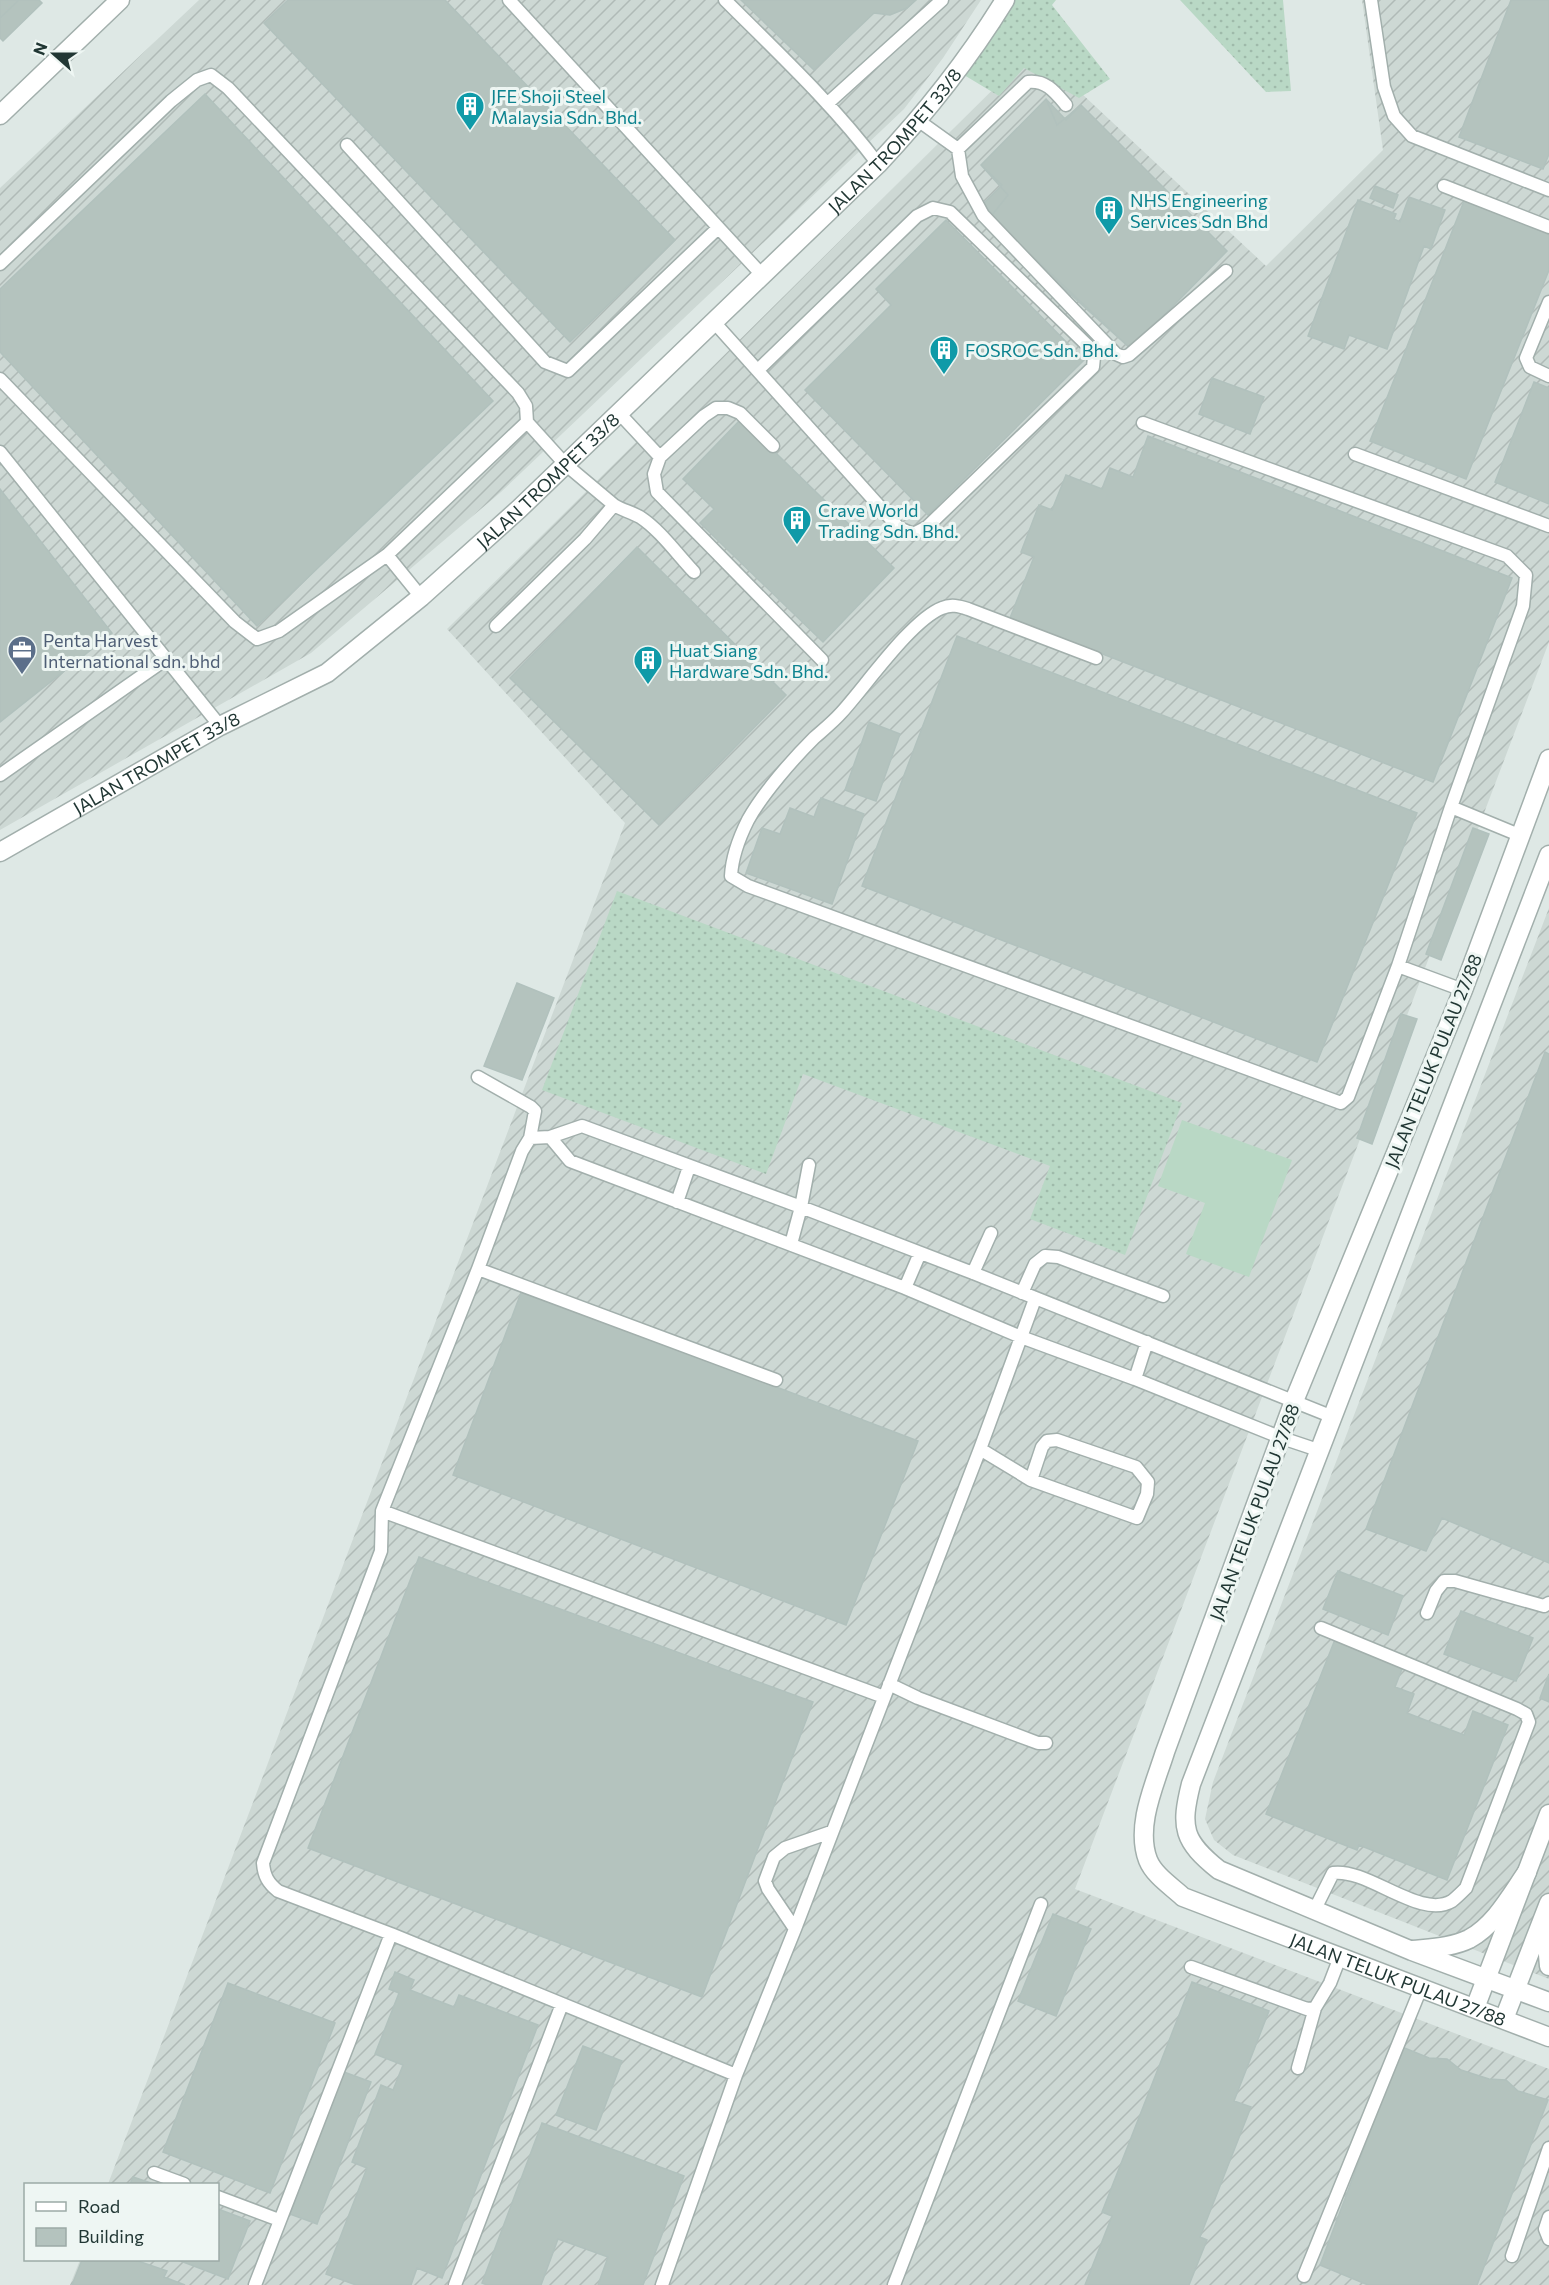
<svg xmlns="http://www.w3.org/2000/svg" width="1549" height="2285" font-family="Commissioner,sans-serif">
  <defs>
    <pattern id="industrial-furrows" width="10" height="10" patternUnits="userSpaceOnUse" patternTransform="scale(1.5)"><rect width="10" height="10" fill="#cdd8d4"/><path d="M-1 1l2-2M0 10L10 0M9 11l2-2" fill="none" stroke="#b0bab7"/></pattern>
    <pattern id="grass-dots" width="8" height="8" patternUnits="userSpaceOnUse" patternTransform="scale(1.5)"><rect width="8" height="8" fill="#b9d8c5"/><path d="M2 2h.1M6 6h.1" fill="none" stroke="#9fbaaa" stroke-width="1.8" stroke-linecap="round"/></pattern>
  </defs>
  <rect width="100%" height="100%" fill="#dee8e5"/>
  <path fill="url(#industrial-furrows)" d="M199,0h782l-38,58 -39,51 -403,383 -190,161 -311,177v-642z
    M1362,0h187v642l-474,1247 474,180v216h-1479l10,-25h138v-76h-110l517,-1361 -178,-194 587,-580 232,217 117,-116z
    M1549,908v1071l-316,-124 -19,-15 -9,-21 8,-37z"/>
  <path fill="url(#grass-dots)" d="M1012,0h44l-4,5 58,74 -31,19 -55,-30 -25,28 -35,-21z
    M1180,0h103l8,91 -25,1z
    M617,891l565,212 -57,152 -95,-36 20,-53 -247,-92 -37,100 -224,-84z"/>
  <path fill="#b9d8c5" d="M1182,1120l110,40 -43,117 -63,-23 19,-51 -47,-17z"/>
  <path fill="#b4c3be" stroke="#b1c1bd" stroke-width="1.5" d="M0,0h19l-19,18z
    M19,0h20l3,3 -39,38 -3,-3v-20z
    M288,0h157l230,240 -105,102 -306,-319z
    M741,0h175l-9,8 -17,7 -16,-2 -60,57z
    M1511,0h38v154l-6,15 -84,-32z
    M205,94l288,307 -236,225 -257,-274v-63z
    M1046,99l20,21 15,-15 146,146 -96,98 -151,-142 22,-22 -21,-20z
    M1046,99l11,26 24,-20 146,146 -96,98 -143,-129 20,-25 -27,-30z
    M1375,186l23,9 -5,13 -23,-10z
    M1466,196l83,33v41l-83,209 -96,-38z
    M1409,197l36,13 -14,39 -7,-3 -37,103 -38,-14 -5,14 -36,-13 50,-136 38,14 -2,5 6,3z
    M946,220l138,140 -156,155 -123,-125 86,-85 -15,-16z
    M1212,378l52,19 -14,37 -51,-20z
    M1534,382l15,6v116l-54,-22z
    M741,419l153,149 -71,74 -123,-119 14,-14 -31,-30z
    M1148,436l364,142 -79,204 -423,-164 24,-61 -13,-5 18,-47 13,5 14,-35 36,14 8,-21 23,9z
    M0,489l112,144 -112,89z
    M637,547l149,148 -127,130 -149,-147z
    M957,636l460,177 -100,249 -455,-176z
    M869,722l31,12 -24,67 -31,-11z
    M821,798l43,16 -32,90 -86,-31 16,-45 18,6 10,-26 24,9z
    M1473,828l16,6 -48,126 -15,-6z
    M517,983l37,15 -32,82 -38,-14z
    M1401,1014l16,5 -45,125 -15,-6z
    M1545,1052l4,2v509l-107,-45 -16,33 -60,-22z
    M522,1290l396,151 -72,184 -393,-150z
    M419,1557l394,145 -111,295 -394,-149z
    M1338,1571l65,25 -15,39 -65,-26z
    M1461,1611l72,27 -17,43 -72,-27z
    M1336,1637l68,27 -9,23 19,7 -7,19 57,22 9,-24 35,14 -61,155 -88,-35 -2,5 -91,-36z
    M1549,1674v28l-9,-4z
    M1053,1914l38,15 -35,87 -38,-15z
    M395,1972l19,8 -4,10 44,17 5,-12 79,30 -96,253 -25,-10 -6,17h-55l-30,-11 41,-106 -15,-6 29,-77 12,5 10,-25 -28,-11 24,-61 -10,-4z
    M1192,1982l77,29 -35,90 17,6 -51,130 7,3 -18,45h-104l27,-69 -10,-4z
    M228,1983l107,40 -65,170 -107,-41z
    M583,2046l39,15 -26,69 -40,-15z
    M1402,2047l27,11 18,1 14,11 28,9 17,1 12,11 30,9 -71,185h-109l-48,-20z
    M344,2072l27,10 -54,142 -27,-10z
    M542,2123l142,53 -41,109h-45l10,-28 -50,-18 -17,46h-54l-5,-2z
    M133,2177l21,7h-24z
    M218,2209l32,12 -22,58 -50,-19h40z
    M82,2260h53l32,11 -3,6 21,8h-113z"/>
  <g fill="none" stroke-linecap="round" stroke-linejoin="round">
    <g stroke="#a2afac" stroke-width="15">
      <path id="service" d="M509,0l253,275
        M725,0c53,53 108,104 153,164
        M1371,0l13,87 10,29 18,20 137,54
        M828,103l114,-103
        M919,121l39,28 4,27 21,39 133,139 7,3 6,-2 97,-84
        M347,145l198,217 23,9 150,-143
        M958,149l70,-67c18,-2 27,10 38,23
        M1444,186l105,41
        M0,264l171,-163 26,-21 14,-5 17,13 290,305 8,13 1,16 38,42 49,41 -29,34 -89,87
        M1549,302l-23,56 4,9 19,9
        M714,322l185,206 14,6 14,-7 166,-160 1,-10 -7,-12 -137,-133 -17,-4 -16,8 -159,154
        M0,379l235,243 22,17 22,-8 108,-76 140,-133
        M619,413l41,44 -6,17 3,18 165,168
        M0,452l220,274
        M1355,454l194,72
        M660,457l44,-41 12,-8h12l12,5 33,33
        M614,505c8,5 17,7 26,12 20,13 37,37 54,55
        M387,555l34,42
        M1096,658l-128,-49c-9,-3 -17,-5 -26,-1 -31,12 -77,79 -101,105 -8,9 -18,17 -27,25 -22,22 -51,55 -66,82 -9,18 -16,36 -17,56l17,10 593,217 7,-6 50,-131 53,-159 72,-201 3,-31 -19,-19 -364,-133
        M0,775l166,-116
        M1451,807l68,28
        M1398,966l65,24
        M478,1077l53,30 4,4 -5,27
        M550,1137l20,24 335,127 116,49 114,42 147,59 39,13
        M677,1202l12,-35
        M791,1244l10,-37 8,-42
        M478,1269l298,111
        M973,1273l18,-40
        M905,1288l15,-35
        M1022,1293l13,-29 10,-8 13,1 105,39
        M1135,1379l12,-37
        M980,1449l51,31 106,38 10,-24 1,-12 -12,-15 -79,-27 -10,1 -5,6 -11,33
        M382,1511l502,186
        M1427,1613l9,-22 8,-10h11l89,25 5,-3
        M889,1684l29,14 120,45h8
        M1315,1909l18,-36c35,-5 87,47 119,28 5,-4 10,-9 14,-13l63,-166 -3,-8 -9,-5 -196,-81
        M795,1929l-27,-40 -3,-8 9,-24 11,-9 46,-16
        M1191,1967l116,42 8,-1 15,-25 10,-26
        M1298,2068l17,-60
        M736,2075l-345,-141 -113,-43c-10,-8 -14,-15 -15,-28l118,-312 1,-40 96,-242 44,-118 8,-13 20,-1 32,-11 219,81 172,66 360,144
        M154,2173l30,11
        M218,2197l61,23
        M1549,2217l-4,12 4,10
        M1512,2256l37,-108
        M1304,2276l117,-288
        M255,2285l136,-351
        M455,2285l107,-281
        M662,2285l74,-210 59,-146 185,-480 55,-150
        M894,2285l147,-381"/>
    </g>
    <g stroke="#a2afac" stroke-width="21">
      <g id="minor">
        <path d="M0,115l120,-115"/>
        <path id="s1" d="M0,852l220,-126 107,-53 94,-76 98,-88 359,-345c48,-51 90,-104 127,-164"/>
        <path d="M1475,2008l74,-194"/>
        <path d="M1504,2019l45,-116"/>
      </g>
    </g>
    <g stroke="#a2afac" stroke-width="21">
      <g id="tertiary">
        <path id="s2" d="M1549,759l-86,231 -169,411 -129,351c-10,32 -30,74 -17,108 6,15 23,26 35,37l366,140"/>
        <path d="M1549,855l-358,929c-11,44 -8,57 28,86l193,81 137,51"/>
        <path d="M1549,1924l-2,19 2,23"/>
        <path d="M1413,1950c18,-2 40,-3 56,-11 26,-14 42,-44 58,-67"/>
      </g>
    </g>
    <use href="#service" stroke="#fff" stroke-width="12"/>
    <use href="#minor" stroke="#fff" stroke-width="18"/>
    <use href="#tertiary" stroke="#fff" stroke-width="18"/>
  </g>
  <defs>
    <g id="building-pin" transform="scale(1.5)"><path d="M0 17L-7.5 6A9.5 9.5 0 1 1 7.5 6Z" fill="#0f9aa8" stroke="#eef6f3"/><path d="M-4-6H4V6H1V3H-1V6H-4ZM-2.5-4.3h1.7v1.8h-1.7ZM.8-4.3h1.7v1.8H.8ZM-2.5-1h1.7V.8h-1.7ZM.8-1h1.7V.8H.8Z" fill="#fff"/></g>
    <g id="office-pin" transform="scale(1.5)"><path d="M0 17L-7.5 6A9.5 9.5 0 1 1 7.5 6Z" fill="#5c6f8a" stroke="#eef6f3"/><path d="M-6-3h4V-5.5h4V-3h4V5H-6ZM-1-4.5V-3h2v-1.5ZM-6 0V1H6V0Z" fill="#fff"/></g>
  </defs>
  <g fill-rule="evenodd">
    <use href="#building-pin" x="470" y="106"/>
    <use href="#building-pin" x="1109" y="210"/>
    <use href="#building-pin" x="944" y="350"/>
    <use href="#building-pin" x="797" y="520"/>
    <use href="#office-pin" x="22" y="650"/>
    <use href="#building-pin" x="648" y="660"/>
  </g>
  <g text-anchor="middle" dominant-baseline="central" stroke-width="6" stroke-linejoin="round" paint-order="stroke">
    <g font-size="18" fill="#0d838f" stroke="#eef6f3" text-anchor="start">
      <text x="491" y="96">JFE Shoji Steel<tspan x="491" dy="21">Malaysia Sdn. Bhd.</tspan></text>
      <text x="1130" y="200">NHS Engineering<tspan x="1130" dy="21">Services Sdn Bhd</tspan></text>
      <text x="965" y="350">FOSROC Sdn. Bhd.</text>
      <text x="818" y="510">Crave World<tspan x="818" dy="21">Trading Sdn. Bhd.</tspan></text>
      <text x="669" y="650">Huat Siang<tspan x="669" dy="21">Hardware Sdn. Bhd.</tspan></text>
    </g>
    <g font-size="18" fill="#213734" stroke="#eef6f3">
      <text stroke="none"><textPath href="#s1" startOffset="1152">JALAN TROMPET 33/8</textPath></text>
      <text stroke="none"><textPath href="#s1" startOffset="666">JALAN TROMPET 33/8</textPath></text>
      <text stroke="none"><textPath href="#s1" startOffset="180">JALAN TROMPET 33/8</textPath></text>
      <text transform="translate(1433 1061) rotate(-68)">JALAN TELUK PULAU 27/88</text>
      <text transform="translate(1254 1512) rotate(-70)">JALAN TELUK PULAU 27/88</text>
      <text stroke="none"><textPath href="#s2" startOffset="1458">JALAN TELUK PULAU 27/88</textPath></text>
    </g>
    <g font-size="18" fill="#4e5e75" stroke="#eef6f3" text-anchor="start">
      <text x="43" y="640">Penta Harvest<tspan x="43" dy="21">International sdn. bhd</tspan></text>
    </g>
  </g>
  <rect x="24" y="2183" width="195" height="78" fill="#eef6f3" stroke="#9caaa7" stroke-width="1.5"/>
  <rect x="36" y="2202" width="30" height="9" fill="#ffffff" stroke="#9caaa7" stroke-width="1.5"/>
  <text x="78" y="2213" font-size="18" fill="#213734">Road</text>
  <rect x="36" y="2228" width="30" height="18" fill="#b4c3be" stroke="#9caaa7" stroke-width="1.5"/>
  <text x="78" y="2243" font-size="18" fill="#213734">Building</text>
  <g transform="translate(54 54) rotate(291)" stroke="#eef6f3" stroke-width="4.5" paint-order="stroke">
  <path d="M0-4.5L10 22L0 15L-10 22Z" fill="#213734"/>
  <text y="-9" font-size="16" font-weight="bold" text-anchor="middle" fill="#213734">N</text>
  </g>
</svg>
